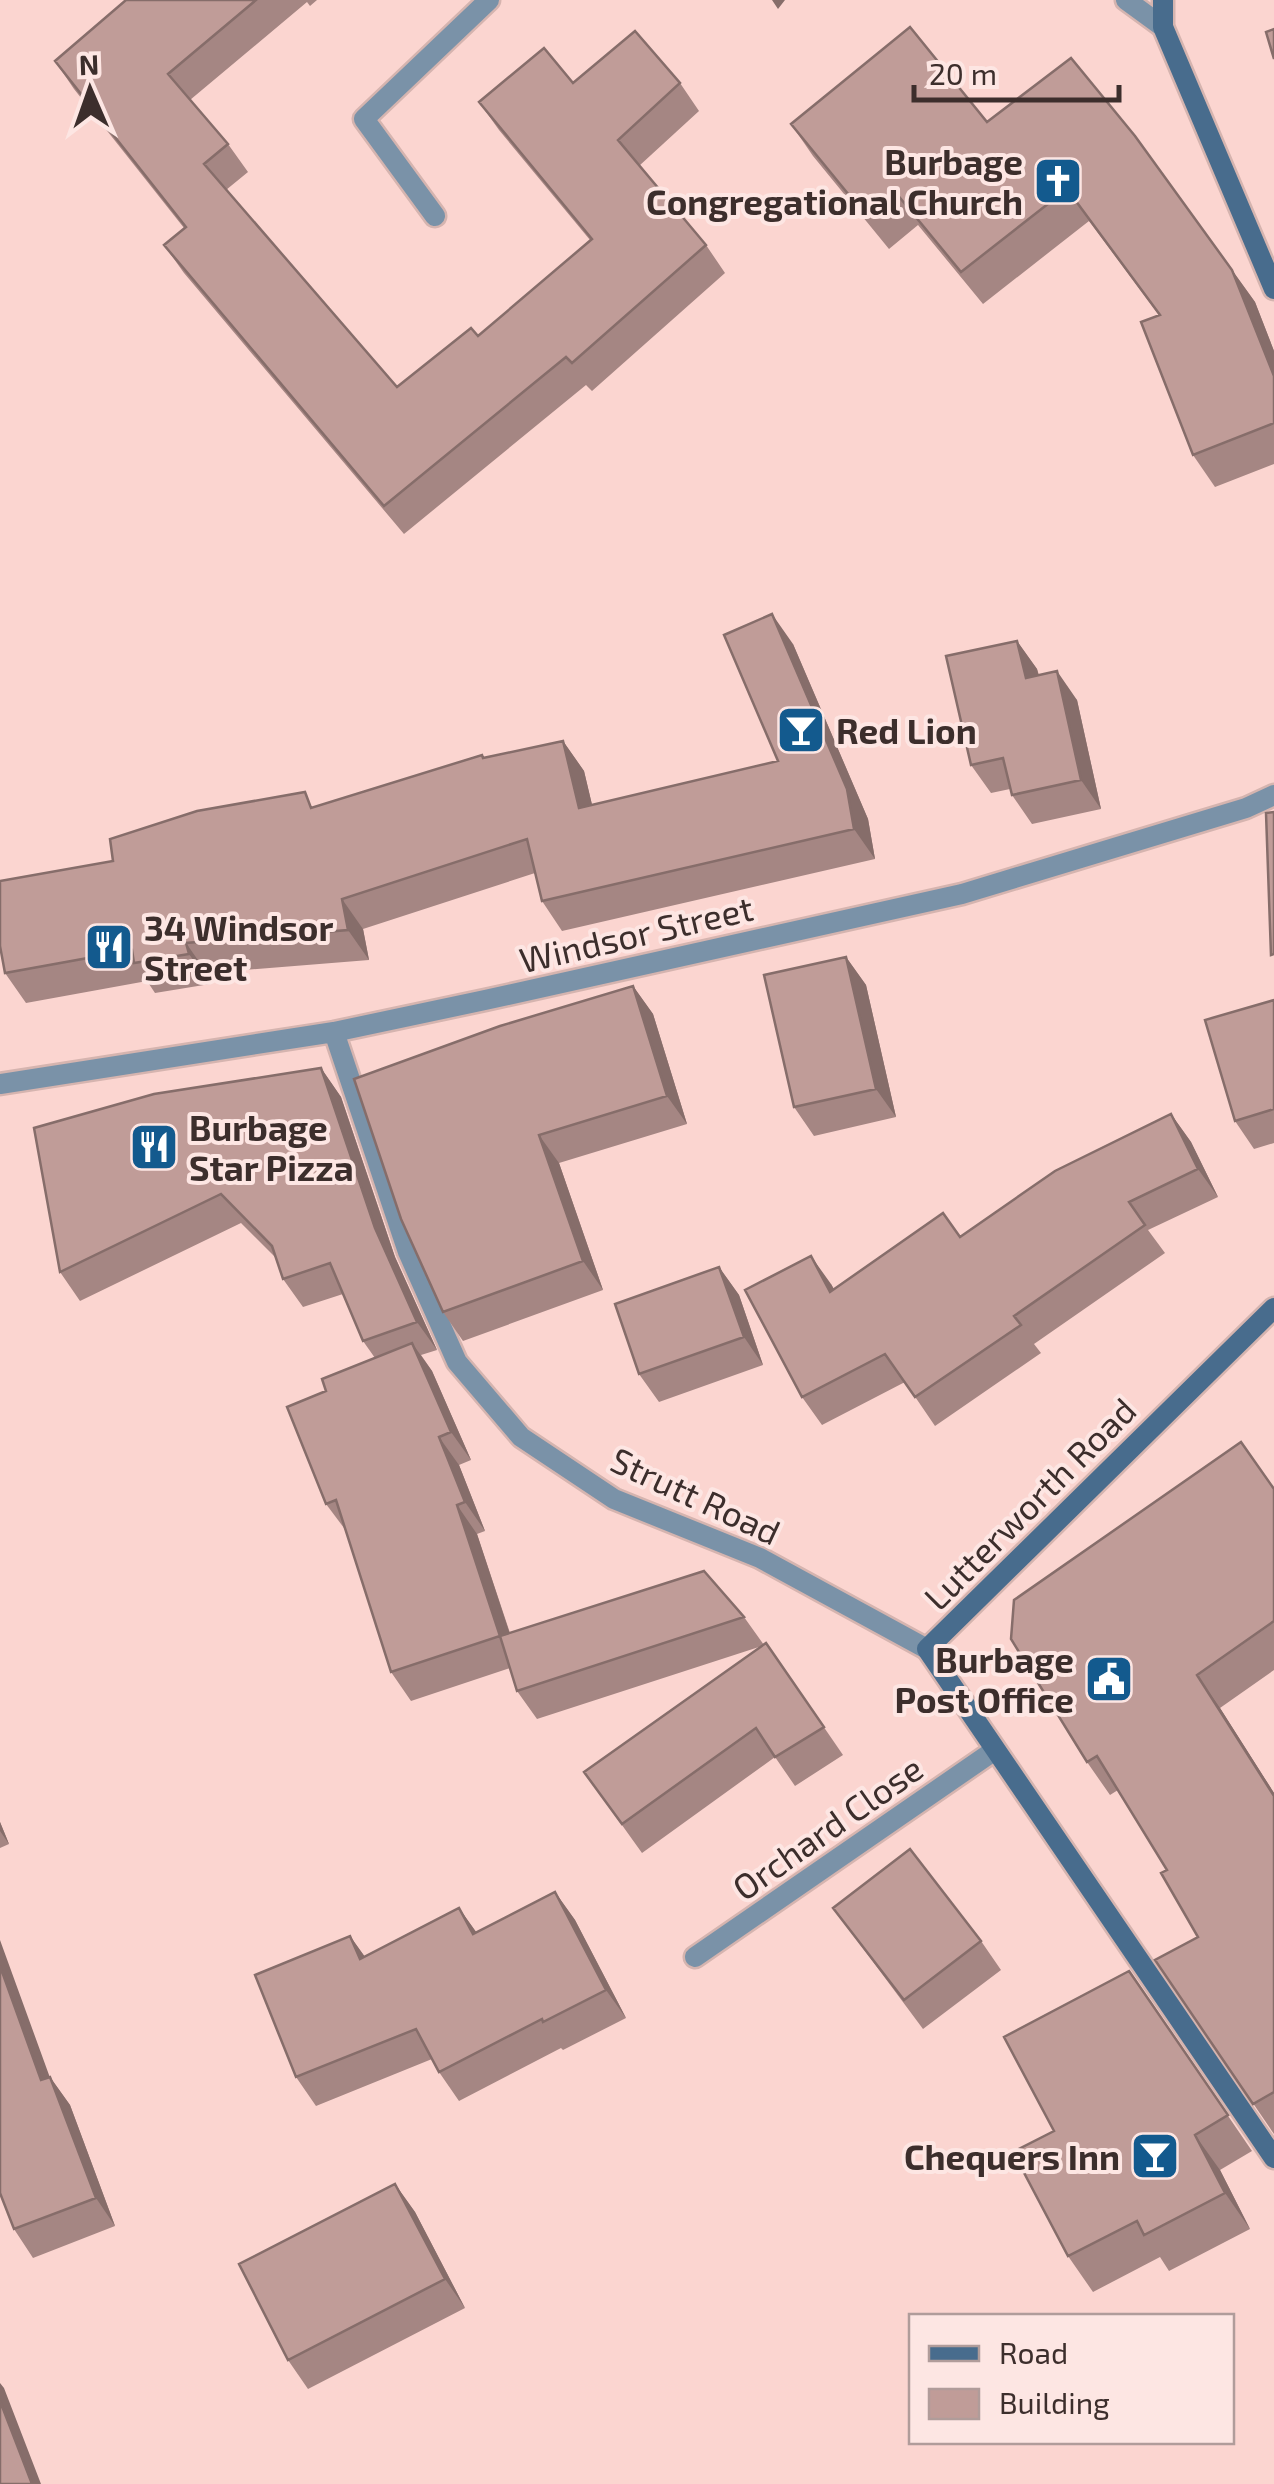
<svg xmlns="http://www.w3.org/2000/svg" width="1274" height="2484" font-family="'Exo 2',sans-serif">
  <rect width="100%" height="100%" fill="#fbd5d0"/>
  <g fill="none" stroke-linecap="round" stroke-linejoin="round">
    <g stroke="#d5b4af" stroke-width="25">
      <path id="street" d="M1126,0l37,27
        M435,216l-71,-97 125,-119
        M334,1032l74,220 49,110 64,75 93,62 146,59 167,91
        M0,1084l334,-52 151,-32 477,-106 284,-86 28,-13
        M695,1957l300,-207"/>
    </g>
    <g stroke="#d5b4af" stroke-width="25">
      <path id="secondary" d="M1163,0v27l111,262
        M1274,1308l-347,341 347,509"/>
    </g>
    <use href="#street" stroke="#7a92a8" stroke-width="20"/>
    <use href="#secondary" stroke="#486c8d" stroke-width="20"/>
  </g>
  <path fill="#a58683" d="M126,0h191l-7,6 -3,-4 -117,98 38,44 20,28 -22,18 171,197 81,-51 112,-96 -91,-110 -20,-28 94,-19h107l19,28 -60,55 67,79 19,28 -133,118 -6,-6 -182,149 -220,-261 -20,-28 20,-17 -110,-139 -19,-28z
    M987,122l245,148 23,32 19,49v113l-59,23 -22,-32 -34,-140 -70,-94 -106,83 -65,-79 -29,24 -76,-93 -22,-32z
    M1017,641l20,28 2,6 38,25 24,109 -69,15 -20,-29 -2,-6 -19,4 -20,-28z
    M793,644l75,175 7,40 -313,72 -20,-30 -7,-28 -172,56 6,31 -162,13 3,11 -55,9 -8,-12 -121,22 -21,-30 108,-112 202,-54 169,-49 79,-17 21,30 8,34 186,-44z
    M846,957l20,28 30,132 -82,19 -20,-29z
    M633,986l20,28 34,110 -128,39 44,127 -140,51 -20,-29 -42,-93z
    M1274,1000v143l-20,6 -19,-28z
    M321,1068l20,29 54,160 42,93 -16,5 11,16 39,89 -12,5 26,66 -8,3 33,99 234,-16 20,28 2,-2 77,112 -48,31 -20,-29 -133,96 -58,-81 178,-126 -225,73 -20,-28 -7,-23 -99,33 -20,-29 -44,-140 -21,-28v-113l49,-33 -12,-17 -20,-47 -40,13 -20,-28 -7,-21 -35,-35 -161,78 -20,-29z
    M1171,1114l20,28 27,55 -70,33 17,23 -131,91 7,9 -106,73 -30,-44 -83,43 -20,-28 29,-113 3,5 126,-52z
    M719,1267l20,28 24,70 -104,37 -20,-28z
    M1274,1489v181l-54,38 54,85v341l-119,-174 43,-23 -31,-67 -49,-80 -8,5 -23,-33z
    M0,1822l9,22 -9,4z
    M555,1892l20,28 51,98 -63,32 -2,-2 -102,53 -20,-29 -7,-13 -116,47 -20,-29 54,-141 15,21 94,-49 17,24z
    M833,1908l148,33 20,29 -78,59z
    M1129,1971l123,180 -32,19 30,59 -81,42 -9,-14 -67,35 -25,-36 -14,-125z
    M50,2077l20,28 45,121 -82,32 -19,-29z
    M395,2184l20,28 50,96 -157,81 -20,-29z"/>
  <path fill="#866d6a" d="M772,0h13l-7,9z
    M1232,270l23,32 19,49v25z
    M772,614l21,30 75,175 7,40 -21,-30z
    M1017,641l20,28 9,37 -20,-28z
    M1057,671l20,29 24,109 -20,-29z
    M563,741l21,30 16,67 -21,-30z
    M342,899l21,30 6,31 -21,-30z
    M186,943l21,30 3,11 -21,-30z
    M846,957l20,28 30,132 -20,-28z
    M633,986l20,28 34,110 -20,-28z
    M321,1068l20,29 54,160 42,93 -20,-28 -42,-94z
    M1171,1114l20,28 27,55 -20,-28z
    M539,1135l20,28 44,127 -20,-29z
    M811,1256l20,28 19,36 -20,-28z
    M719,1267l20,28 24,70 -19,-28z
    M412,1343l20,28 39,89 -20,-28z
    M439,1437l20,28 26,66 -20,-29z
    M457,1505l20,29 43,131 -20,-29z
    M1197,1675l23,33 54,85v3z
    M0,1822l9,22 -9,-13z
    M555,1892l20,28 51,98 -20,-28z
    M459,1908l20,28 -6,-2z
    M350,1936l20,28 -10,-5z
    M0,1940l61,168 -20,-28 -41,-114z
    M50,2077l20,28 45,121 -19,-28z
    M1195,2135l25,35 30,59 -25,-36z
    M395,2184l20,28 50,96 -20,-29z
    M0,2383l4,5 37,96h-9l-32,-83z"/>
  <path fill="#c09c98" stroke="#866d6a" stroke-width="2.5" d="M126,0h130l-88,74 60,70 -24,20 193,223 74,-59 7,8 114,-97 -113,-137 65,-54 29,35 62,-52 45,52 -62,57 88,105 -134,118 -6,-6 -182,149 -220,-261 22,-18 -131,-166z
    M910,27l77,95 84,-64 64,78 97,134 42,106v47l-81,32 -52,-133 19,-7 -93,-126 -106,83 -65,-79 -29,24 -76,-93z
    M1274,29v30l-8,-27z
    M772,614l75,175 7,40 -312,72 -15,-62 -185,60 6,31 -162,13 3,11 -55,9 -2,-13 -127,23 -5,-27v-65l113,-20 -3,-22 87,-28 108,-19 6,16 171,-53 1,3 80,-17 16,67 199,-47 -54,-126z
    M1017,641l9,37 31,-7 24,109 -69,15 -9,-37 -32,7 -25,-109z
    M1274,812v142l-3,1 -5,-142z
    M846,957l30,132 -82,18 -30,-132z
    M633,986l34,110 -128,39 44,126 -140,51 -42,-93 -47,-140 146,-53z
    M1274,1000v109l-39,12 -30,-101z
    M321,1068l54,160 42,94 -54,19 -33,-78 -47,16 -11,-33 -51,-52 -161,78 -26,-144 120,-34z
    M1171,1114l27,55 -69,33 16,23 -131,91 7,9 -106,72 -30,-43 -83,43 -57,-107 66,-34 19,36 113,-79 17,24 95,-66z
    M719,1267l25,70 -105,37 -24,-70z
    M412,1343l39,89 -12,5 26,65 -8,3 43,131 -109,36 -55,-172 -10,4 -39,-97 39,-16 -4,-12z
    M1241,1442l33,47v132l-77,54 77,121v296l-21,12 -98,-144 43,-23 -37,-64 6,-3 -70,-114 -10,6 -76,-123 3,-39z
    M704,1571l40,46 -227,74 -17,-55z
    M766,1643l58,84 -49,30 -19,-29 -134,96 -38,-52z
    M910,1849l71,92 -77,59 -71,-92z
    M555,1892l51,98 -63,32 -1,-3 -103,53 -23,-43 -120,48 -41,-102 95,-39 10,23 99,-51 14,26z
    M0,1966l41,114 9,-3 46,121 -82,31 -14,-36z
    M1129,1971l99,144 -33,20 30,58 -81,42 -7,-14 -69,35 -55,-104 41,-21 -50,-94z
    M395,2184l50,95 -157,81 -49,-96z
    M0,2401l32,83h-32z"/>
  <defs>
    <g id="church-square" transform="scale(2.5)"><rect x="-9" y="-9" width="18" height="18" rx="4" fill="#135a8e" stroke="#fde6e3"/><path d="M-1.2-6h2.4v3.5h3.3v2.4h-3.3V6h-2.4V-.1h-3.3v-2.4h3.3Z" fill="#fff"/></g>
    <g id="bar-square" transform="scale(2.5)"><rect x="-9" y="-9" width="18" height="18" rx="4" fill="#135a8e" stroke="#fde6e3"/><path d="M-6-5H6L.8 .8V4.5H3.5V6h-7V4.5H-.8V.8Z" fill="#fff"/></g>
    <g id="restaurant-square" transform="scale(2.5)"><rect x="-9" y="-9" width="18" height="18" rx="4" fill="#135a8e" stroke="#fde6e3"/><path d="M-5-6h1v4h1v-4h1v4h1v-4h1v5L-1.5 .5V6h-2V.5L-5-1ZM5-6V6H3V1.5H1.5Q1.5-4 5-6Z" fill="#fff"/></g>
    <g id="civic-square" transform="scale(2.5)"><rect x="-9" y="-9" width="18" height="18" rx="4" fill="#135a8e" stroke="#fde6e3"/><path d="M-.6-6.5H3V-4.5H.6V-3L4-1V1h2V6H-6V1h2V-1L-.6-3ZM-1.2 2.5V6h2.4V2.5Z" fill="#fff"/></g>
  </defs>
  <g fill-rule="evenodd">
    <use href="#church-square" x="1058" y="181"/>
    <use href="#bar-square" x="801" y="730"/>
    <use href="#restaurant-square" x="109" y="947"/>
    <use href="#restaurant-square" x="154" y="1147"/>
    <use href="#civic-square" x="1109" y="1679"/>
    <use href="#bar-square" x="1155" y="2156"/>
  </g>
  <g text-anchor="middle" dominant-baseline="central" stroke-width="8" stroke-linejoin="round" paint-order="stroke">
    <g font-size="35" font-weight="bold" fill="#3c2e2c" stroke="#fde6e3" text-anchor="end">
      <text x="1023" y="161">Burbage<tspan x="1023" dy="40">Congregational Church</tspan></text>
      <text x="836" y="730" text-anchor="start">Red Lion</text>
      <text x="144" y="927" text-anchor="start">34 Windsor<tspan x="144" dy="40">Street</tspan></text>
      <text x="189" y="1127" text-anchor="start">Burbage<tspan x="189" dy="40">Star Pizza</tspan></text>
      <text x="1074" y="1659">Burbage<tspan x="1074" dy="40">Post Office</tspan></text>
      <text x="1120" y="2156">Chequers Inn</text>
    </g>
    <g font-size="35" fill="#3c2e2c" stroke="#fde6e3">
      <text transform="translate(636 933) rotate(-13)">Windsor Street</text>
      <text transform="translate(696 1495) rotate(25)">Strutt Road</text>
      <text transform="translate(1029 1503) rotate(-45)">Lutterworth Road</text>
      <text transform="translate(827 1827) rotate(-35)">Orchard Close</text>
    </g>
  </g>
  <rect x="909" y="2314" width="325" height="130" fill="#fde6e3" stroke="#b09c9a" stroke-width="2.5"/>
  <rect x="929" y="2346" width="50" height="15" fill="#486c8d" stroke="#b09c9a" stroke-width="2.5"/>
  <text x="999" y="2364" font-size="30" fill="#3c2e2c">Road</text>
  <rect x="929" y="2389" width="50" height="30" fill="#c09c98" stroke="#b09c9a" stroke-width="2.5"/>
  <text x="999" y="2414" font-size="30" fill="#3c2e2c">Building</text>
  <g transform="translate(90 90) rotate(358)" stroke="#fde6e3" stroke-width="8" paint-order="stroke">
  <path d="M0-8L18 38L0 25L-18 38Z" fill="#3c2e2c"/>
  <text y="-15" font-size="28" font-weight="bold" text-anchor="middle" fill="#3c2e2c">N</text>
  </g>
  <path d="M914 85v15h205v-15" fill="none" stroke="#3c2e2c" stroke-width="5"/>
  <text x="929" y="85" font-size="30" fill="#3c2e2c" stroke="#fde6e3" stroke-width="8" paint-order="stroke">20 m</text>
</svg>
